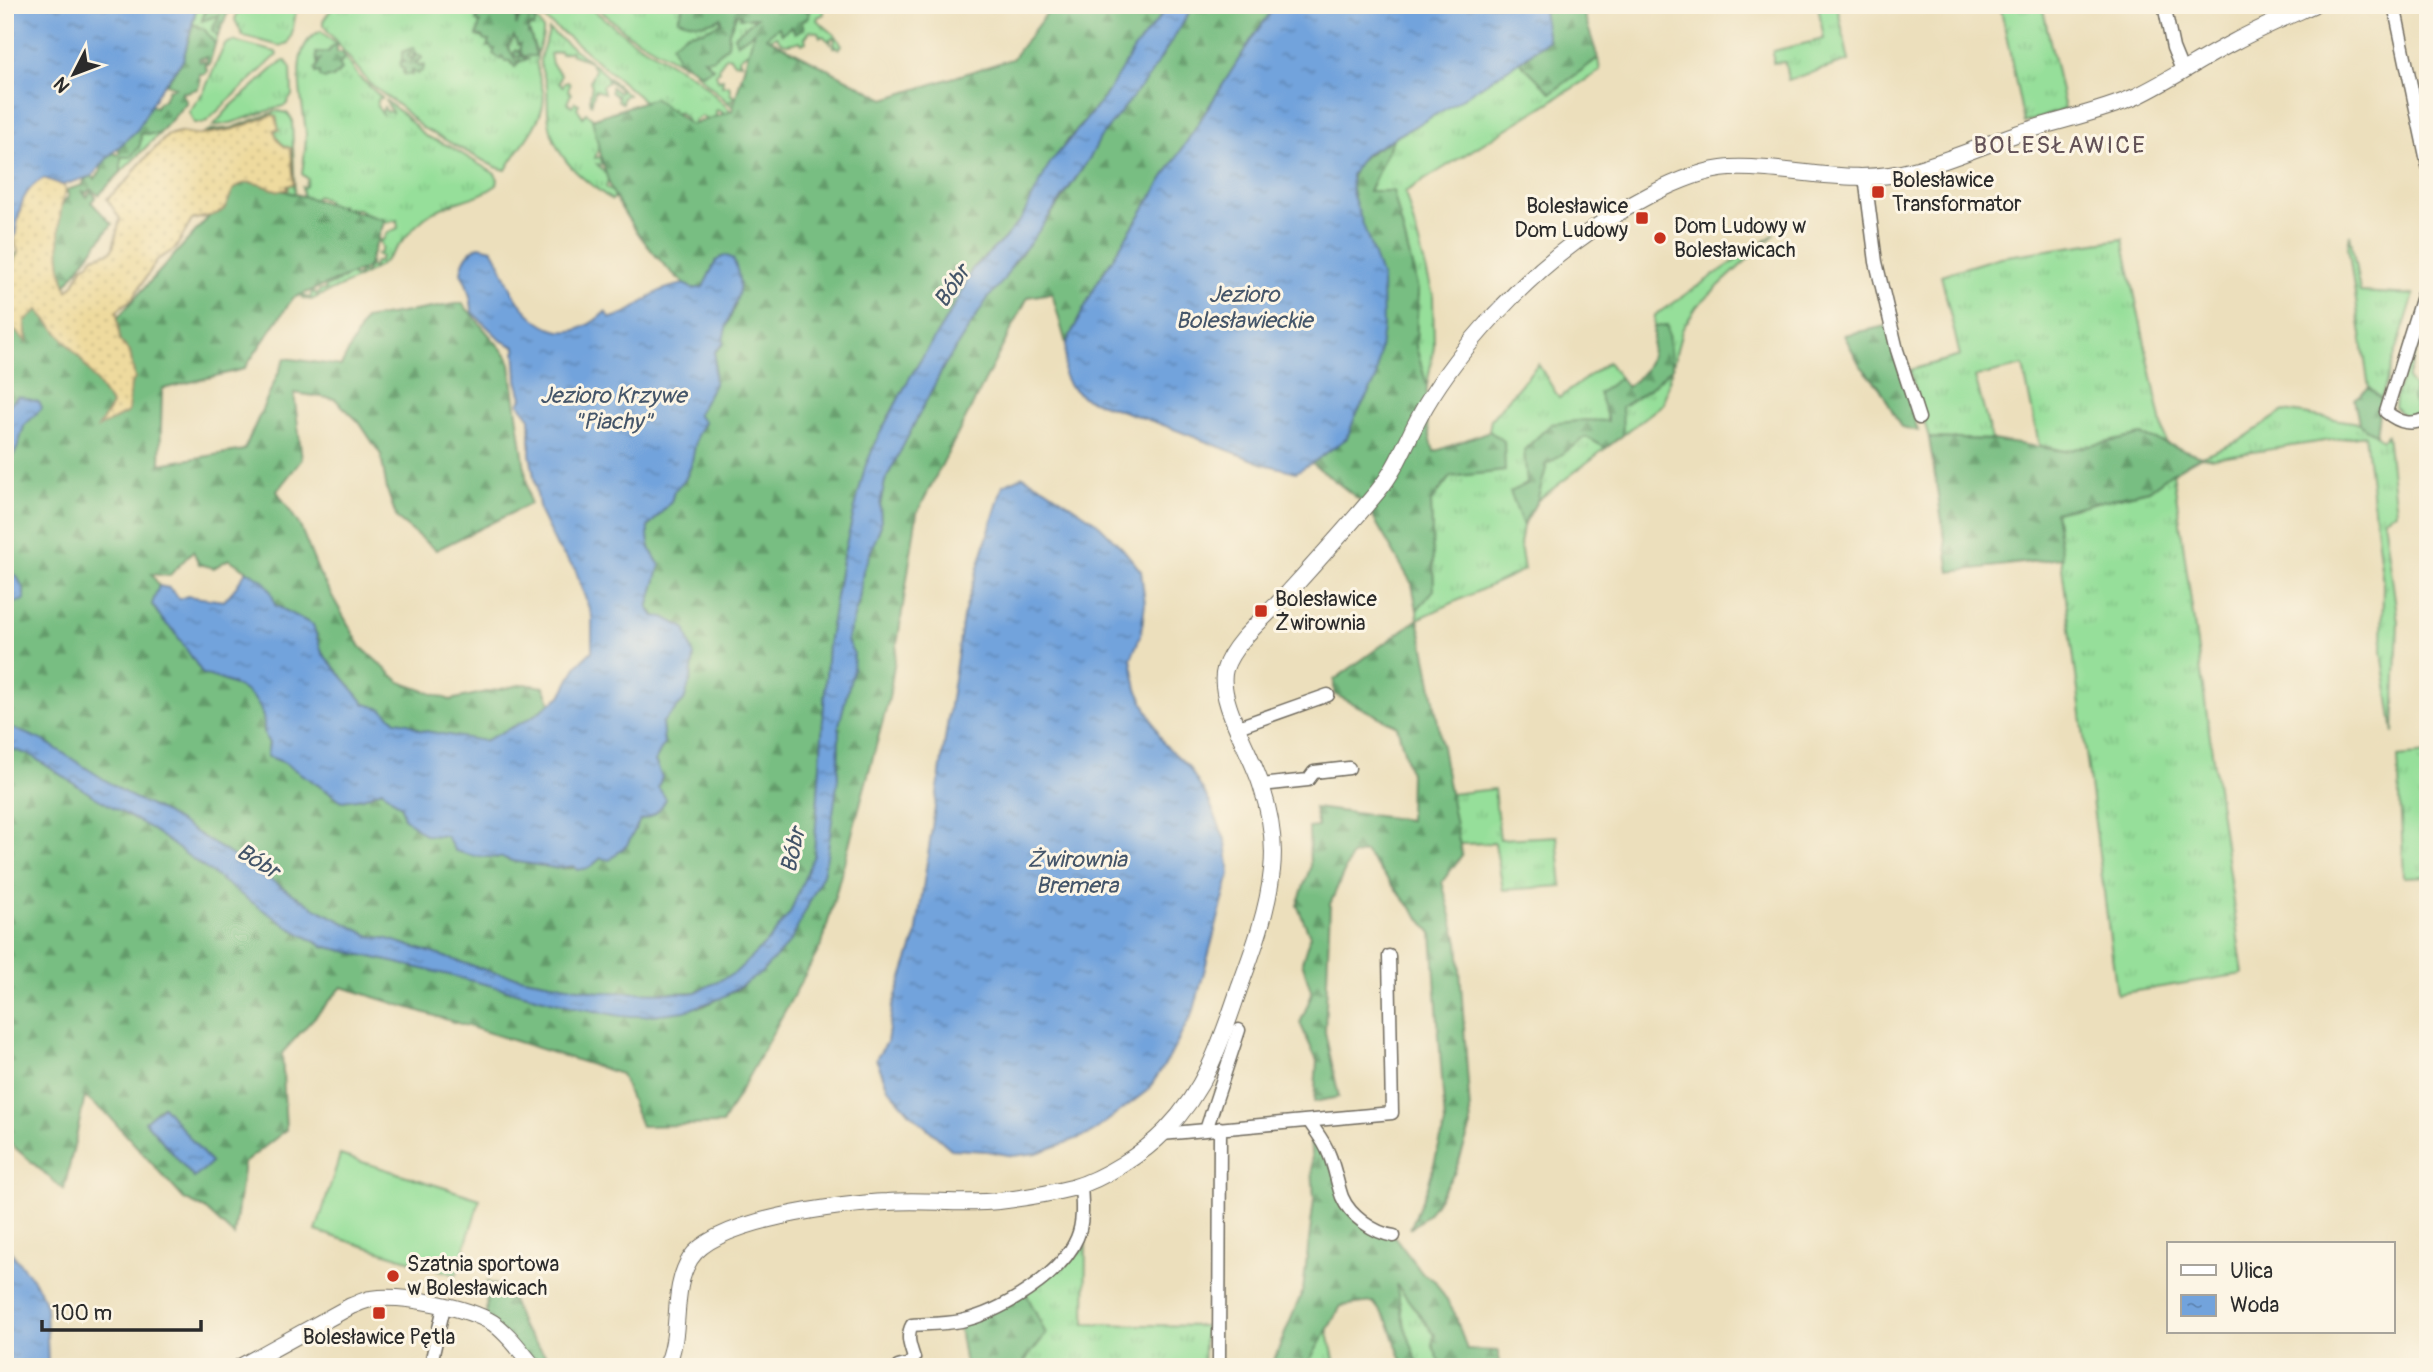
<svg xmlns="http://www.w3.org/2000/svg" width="2433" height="1372" font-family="Pangolin,sans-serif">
  <defs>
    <pattern id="grass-tufts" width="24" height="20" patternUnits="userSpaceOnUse" patternTransform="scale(1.75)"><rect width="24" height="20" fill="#96df9a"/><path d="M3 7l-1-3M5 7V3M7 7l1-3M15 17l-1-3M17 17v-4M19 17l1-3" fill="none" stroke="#81c085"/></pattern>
    <pattern id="forest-firs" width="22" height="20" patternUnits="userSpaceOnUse" patternTransform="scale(1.75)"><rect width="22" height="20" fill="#78be82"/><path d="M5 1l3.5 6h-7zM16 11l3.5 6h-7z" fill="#639b6b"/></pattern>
    <pattern id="sand-dots" width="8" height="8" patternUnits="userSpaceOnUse" patternTransform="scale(1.75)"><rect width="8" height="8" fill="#eeda9e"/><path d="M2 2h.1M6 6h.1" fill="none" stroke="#cb8" stroke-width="1.8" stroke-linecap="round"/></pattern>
    <pattern id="water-ripples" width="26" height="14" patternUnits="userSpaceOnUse" patternTransform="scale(1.75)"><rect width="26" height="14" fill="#72a3dc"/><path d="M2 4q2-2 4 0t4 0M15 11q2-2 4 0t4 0" fill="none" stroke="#5e85b3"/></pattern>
  </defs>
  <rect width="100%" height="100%" fill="#fcf5e5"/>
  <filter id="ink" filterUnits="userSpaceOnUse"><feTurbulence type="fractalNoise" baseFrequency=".0143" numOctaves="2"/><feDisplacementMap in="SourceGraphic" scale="14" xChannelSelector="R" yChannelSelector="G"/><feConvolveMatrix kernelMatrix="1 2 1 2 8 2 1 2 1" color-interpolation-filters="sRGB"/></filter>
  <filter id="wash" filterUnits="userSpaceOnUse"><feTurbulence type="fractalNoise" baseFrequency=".00686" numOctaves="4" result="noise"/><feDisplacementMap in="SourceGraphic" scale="28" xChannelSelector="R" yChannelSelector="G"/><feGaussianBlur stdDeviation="1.57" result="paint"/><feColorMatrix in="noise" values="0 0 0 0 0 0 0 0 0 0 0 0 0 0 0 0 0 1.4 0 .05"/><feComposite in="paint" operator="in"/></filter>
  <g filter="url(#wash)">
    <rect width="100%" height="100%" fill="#ecdfbc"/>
    <path fill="url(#grass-tufts)" stroke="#608562" stroke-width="2" fill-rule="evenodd" d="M197,5l8,6 -3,9 18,-6 -8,16 6,6 -3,8 -10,-14 -12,-6z
      M239,5h58l-5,29 -4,9 -8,3 -37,-10 -8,-16z
      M334,5h149l2,1 -1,5h3l-2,4 -4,-1 -1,-4 -3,2v9l3,1 -3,14 7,2 1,3h4l-1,5 7,2 -1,6 6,4 2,-3 3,6h5l5,6 3,-3 -10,-17 6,-12 3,9 3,-1v7l3,5 13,1 1,-3 -7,-19 -2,3v-10h6l2,-7 -15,-4 -4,10v-8l-11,-8 1,-4 -3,-1c11,0 16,1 25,8 29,21 4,27 8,53 2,15 10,27 5,43 -7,23 -25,40 -36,61l-11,-3 -74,-40 -19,-19 -32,-24 -47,-59v-4zM413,48l4,6 -7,-1 -2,3 4,4 1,-4 7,-1 2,3 -6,5 3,3 5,-1 -1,5 -6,3 -4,-3 -1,4h-8l-1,-3 5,-2v-2l-7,1v-6l5,-1 -4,-1v-8z
      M526,5h61l43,34 68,40 33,32 -9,5v-4l-6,-2v12l-6,2 -8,-8 -8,5 6,9 -13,-3 -1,-8 -7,-7 -6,2 -1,-5 -8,2 -1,6 -87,-74z
      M594,5h90l-6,14 42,-2 1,6 -18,8 -15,2 -13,17 3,10 5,5 -55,-31z
      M801,5c7,2 14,0 22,4l1,5 -6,3 -1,3 19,16 6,9 -3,4 -4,-3 -1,2 1,-11 -5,2 1,4 -8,-7 -3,1 -2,-5 -8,-1 -5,7 1,4 -4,2 -2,-3c-9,3 -19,6 -23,-5l-13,5 -7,9 -11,3 -7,6 2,4 -8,-1 -3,-5h-4l-8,11 2,3 -4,3 2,6 5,-1 -1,7 7,-1 2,10 4,2 -5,4 3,1 2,7 -40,-37 7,2 10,-7 -9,-8 25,-14 1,-13 8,-18 20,3v12l34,-4 13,3 -6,-20z
      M1818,5h19l12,56 -61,19 -3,-18 -12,1v-12l51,-12z
      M2000,5h42l23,104 -41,14z
      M549,30l41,31 -19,-7v-3l-10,3 -1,-3 -10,3 2,10 9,11 -2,8 4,3 1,-3 4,-1 2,3 -2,5 3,4 -4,9 5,3 3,-4 4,2 -2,4 6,9 3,-4 15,11 -6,12 7,4 -7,18 6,-1 1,8 -5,-1 8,9 12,-3 -2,9 -7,1 -2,7 11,8 -5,5c-30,-21 -57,-40 -63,-79 -2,-11 -1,-22 -2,-33 -1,-9 -6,-17 -7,-26 0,-12 8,-21 9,-32z
      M321,31l16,14 -4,1 -5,6 -11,6 3,2 -2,7 2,5 13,6 9,-9 -3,-5 6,-7 14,20 23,21 -4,1 -1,7 6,9 -1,-3 2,-5 2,4 6,1 -7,-12 18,14 22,22 24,10 46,28 3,5 -1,6c-20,15 -45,15 -65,28 -22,13 -33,37 -53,53 -20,14 -46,23 -68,34l-9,-2 -3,-12 3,9 8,4 2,-8 5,4 3,-5h6l-1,-3 14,-6 2,-7 2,5 7,-6 3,4 5,-1 3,-5 4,2 6,-12 -2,5 4,2 2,-6h4l2,-5 -4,-3 3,-1 3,-5 -4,-8h4l4,-7 11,-5 -1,-8 -15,4 -23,-15 -17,-1 -1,-3 -8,3 -6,-2v-6l-10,-4 -3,4 -10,-2 -2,-11h3l3,-8 -6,-5c1,-12 4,-26 4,-39 -1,-29 -22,-88 15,-104z
      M233,41l43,11 1,3 -70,66 -4,2h-9l-5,-11 15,-21 21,-47z
      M1598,58l2,13 -195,121 28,103 1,52 -7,39 -11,-39 2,-57 -25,-98 -24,-1 24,-52 56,-32 71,-46 31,32z
      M282,61h4l5,7 1,27 -6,10 -55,18 -18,3 17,-19z
      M591,62l37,33 -4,1 -2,7 -5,-3 1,-3 -7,-5v-5l8,6 2,-3 -14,-11 1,3 -6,4 2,7 -9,-3 -4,15 -1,-9 2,-10 -2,-5 5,-11 -5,-7z
      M277,111l10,2 5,6 3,80 -12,-8 3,-4 8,-4 -8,-36 -9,-8 -4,-10 5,1 -27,-8 -17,7 -29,4 6,-3 21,-2z
      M141,133l18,1 -38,38v-15h10l9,-12z
      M1775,234l-78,72 -15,24 -19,74 -126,97 -14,25 -3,18 4,26 -106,49 -1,-9 17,-21 -3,-87 19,-25 54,-35 -15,-11 2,-12 47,-55 21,34 49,-36 19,25 18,-14 6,-11 4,-47z
      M2350,234l10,58 54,3 -33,104 -12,-11 -21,-141z
      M2123,239l43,205 -24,-9 -77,16 -26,-6 -16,-79 -48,11 17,63 -63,-2 -19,-68 50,-14 -19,-81 59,-18z
      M2428,291v20l-21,68 7,9 -2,10 6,15 -13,5 -10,-11 1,-11z
      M2284,411l75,12 23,17 5,-5 9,77 -12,6 14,104 -4,111 -12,-81 1,-68 -18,-149 -152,23 -12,-2 38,-15z
      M2173,472l70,502 -126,20 -62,-482 94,-22z
      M2428,754v122l-24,1 -6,-120z
      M1494,789l6,50 57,-3 5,50 -59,4 -8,-47 -36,1 -10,-50z
      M1086,1245l-1,79 120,2 -2,41h-183l25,-33 -20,-43 42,-27z
      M1395,1283l40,52 -3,9 10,23h-23l-16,-46z
      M1327,1329l9,38h-30z"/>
    <path fill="url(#forest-firs)" stroke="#527456" stroke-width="2" fill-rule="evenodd" d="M231,5l-13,31 -6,-6 7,-15 -17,6 3,-10 -8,-5z
      M483,5l24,1 -1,4 11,8 -1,8 4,-10 16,4 -2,7h-6v7l2,-1 6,23h-13l-2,-4 -1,4 8,3 -9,3v-4l-5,-3 1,-5 5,1v-7l-2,1 -4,-9 -6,11 10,17 -3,3 -5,-6h-5l-3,-5 -2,3 -7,-5 2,-5h-3l-2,-3 -3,1 2,-6h-4l-3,-5h-5l3,-14 -4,-1 2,-4h-2l2,-5 3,-2v4h4l2,-2h-3l1,-5z
      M684,5h117l-2,4 10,2 -1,7 -7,3 3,8 -9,4 -4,-7 -9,8 -3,-7 -13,10 119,62 127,-40 41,-54h117l-67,94 -37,43 -44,76 -18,21 -32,30 -16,34 -47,76 -31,58 -12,30 -24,94 -14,84 -14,211 -23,57 -22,27 -34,34 -39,18 -56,2 -41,-2 -107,-20 -104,-33 -18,-3 -55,-28 -150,-95 -35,-17 -86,-54 -39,-17v-119l19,-7 -19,-28v-102l12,-20 7,-23 -6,-30 -13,13v-146l2,1 62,-68 -3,-6 17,-5 1,-5 8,-4 3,3 6,-8v-7l12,-11 5,2 2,-3 -2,-4 20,-19 12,-24 6,2 3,-5 5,-2 4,-10 7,-3 -9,-3 17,-24 10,-36 12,6 10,14 -6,21h-3l1,-8 -8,1 1,4 3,-2 4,10 -2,4h-6l1,10 -3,5 -15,4 5,9 -28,32h-18l-1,11 -9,12h-10v15l-22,23 -9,-6 -4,4 -5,-3 6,7 4,-6 5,6 -5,5 21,22 -68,90 39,42 160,-177 142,41 -18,48 -74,30 -49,71 -82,20 -2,75 84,-14 41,-92 56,8 24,-47 97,-16 47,55 21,146 -94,46 -39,-31 -10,-29 -6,-35 -22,-33 -24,-23 -41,-6 8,66 -25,32 23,35 19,47 42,74 39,35 50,18 74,-16 20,3 7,16 -22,16 -45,23 -65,-12 -11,-7 -12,-2 -14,-11 -17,-6 -43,-51 -9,-28 -38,-20c-6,-28 -24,-30 -46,-46l-15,9 -15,-4 -6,-13 -24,25 -17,-2 7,12 -7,19 12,17 10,9 29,43c24,7 54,15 60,43 3,12 -2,14 6,26l-2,13 16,6 59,39 21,-3 19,-8 19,16 3,12 42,18 28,20 30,2 8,3 43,7h34l12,-10 26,-13 13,-25c14,-4 19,-8 26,-21l-8,-12 4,-10 -7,-16 9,-17 -2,-22 22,-21 10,-45 -46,-48 12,-43c-10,-13 -13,-22 -12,-38l23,-25 3,-11 11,-11 6,-14 6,-31 7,-12 -7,-8 17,-31 1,-32 8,-8v-9l13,-31 -20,-43 -13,26 -10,2c-29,-17 -65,-66 -80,-96 -10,-21 -15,-51 -21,-74l62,-21 37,27 41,-14 22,-79 -17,12 -3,-8 22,-18h-16l1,-4h-5l-7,18 -1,13 -15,14h-9l9,9 -11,6 -24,-14 -6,-16 16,-11 15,-2 18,-8v-5c-19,8 -24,7 -43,1z
      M1194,5h82l-23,32 -156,246 -31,61 -14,-51 -24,4 -111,216 -28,185 -67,246 -100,180 -81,2 -20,-52 -279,-87 -60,66 4,77 -42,33 -10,73 -29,-27 -21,-10 -74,-82 -25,-20 -21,93 -59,-51v-393l25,9 65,42 40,20 155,111 33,18 132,30 124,32 123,-1 38,-19 51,-48 32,-66 15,-98 1,-52 7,-82 13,-42 4,-29 18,-46 -1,-20 5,-24 59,-115 44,-68 73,-97 30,-45 4,-12 14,-19 41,-50zM162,1106l49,57 -17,15 -49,-57z
      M1542,5h39l17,53 -47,35 -31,-31 28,-22z
      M337,45v7h5l3,5 -6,7 3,5 -9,9 -5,-1 -3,2 -5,-2v-5l-4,1 -1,-3 5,-10 -3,2 -1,-9 12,-1 5,-6z
      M413,48l4,6 -7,-1 -2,3 4,3 1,-2 7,-2 2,3 -6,5 3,3h5l-1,4 -6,4 -5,-4v5l-8,-1v-5l-4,-3 1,-5h5l-4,-1v-8z
      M1393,139l-24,52h24l25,99 -2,57 11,39 -1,34 8,32 55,-21 15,10 1,30 -55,6 -19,25 3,88 -17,20 -5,-26 -46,-79 -54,-42 35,-25 8,-21 21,-37 -16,-162c-16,-48 -11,-55 33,-79z
      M1667,325l5,43 -23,21 -27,18 1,28 -17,13 -20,-11 -39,28 -10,36 -14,25 -13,-34 17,-8 -3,-34 27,-26 34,-4 23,1 -9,-28 21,-15 7,9c27,-22 24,-27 27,-60z
      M1887,326l31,105 -17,-4 -21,-39 -20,-23 -16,-30z
      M2428,383v26l-10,4 -6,-15 2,-10z
      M2369,388l12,11 -5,36 -17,-12 -5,-24z
      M2142,435l59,21 -28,16 -24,18 -94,22 7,46 -112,14 -21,-134 63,2 73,11z
      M1418,619c18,78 27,158 44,236l-20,27 16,60 13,184 -16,46 -27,42 -18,15 18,-43 17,-62 -13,-191 -67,-81 -14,4 -21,48 -5,128 14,65 -25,5 3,-41 -17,-38 12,-29 -10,-32 8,-26 -13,-31 13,-37 -1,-40 9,-1 -4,-19 95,12 1,-47 -13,-47 -63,-32v-14z
      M1309,1121l42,89 43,26 28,37 13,8 20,33 12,36 32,1v16h-57l-10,-23 3,-9 -39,-51 7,37 16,46h-15l-15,-44 -16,-21 -32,4 -35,61h-35l32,-77 11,-91z
      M487,1282l21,7 14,38 34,40h-32l-38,-45z
      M1025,1291l21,43 -26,33h-53l-3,-8 -6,-38z"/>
    <path fill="url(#sand-dots)" stroke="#8c8264" stroke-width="2" d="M272,115l4,1 3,14h-5c3,9 7,17 17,18l3,36 -7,2 2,3c-14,6 -27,-8 -42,-6 -20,3 -15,19 -24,27 -9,8 -21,6 -31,10l-17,29 -18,11 -24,38 -16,13 3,30 10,11 5,27 -4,5 -3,28 -30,16 14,-23 -32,-47 -42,-48 -13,11 2,21 -13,-12 -9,1v-52l14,-26 -6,-14 11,-43 12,-15 8,-3 19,7 3,5c-9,21 -10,80 2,100l6,-5 8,-18 7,-3 4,-7 17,-5 3,-4 7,-29 -13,-20 21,-19 10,-14 30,-31 12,-3 20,3 34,-6z"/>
    <path fill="#96df9a" stroke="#608562" stroke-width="2" d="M340,1155l140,44 -24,76 -140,-44z"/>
    <path fill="url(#water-ripples)" stroke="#4e6784" stroke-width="2" d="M5,5h192l-14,55 -25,32 -20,37 -29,27 -17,20 -29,9 -19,-7c-37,19 -19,60 -39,80z
      M1170,5h24l-44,70 -50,63 -9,18 -60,86 -16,18 -12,21 -15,17 -44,68 -59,115 -5,24 1,20 -18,46 -4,29 -12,41 7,13 -1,16 -14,55 -1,53 -11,78 -4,18 -32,67 -31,33 -39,24 -36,13 -41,5h-23l-42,-8 -130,-33 -126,-29 -33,-18 -43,-29 -97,-71 -55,-31 -65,-42 -25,-8v-22l39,16 86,55 35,17 150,95 55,28 18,3 104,33 107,20 90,1 7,-1 39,-19 34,-33 21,-27 24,-58 14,-210 14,-84 23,-94 13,-30 31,-58 47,-76 16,-34 32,-30 18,-21 28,-55 54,-65 30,-49z
      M1276,5h266l6,35 -28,21 -71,46 -84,47 -14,21 1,18 30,85 1,49 -7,53 -21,37 -8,21 -35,25 -16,9 -32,-8 -106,-41 -74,-25 -15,-13 -5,-11 2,-30 31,-61 156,-246z
      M479,246l13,3c11,16 15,37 27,53 27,34 54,40 86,10l6,6c21,-5 28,-14 45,-25 8,-5 19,-7 28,-9l9,5 10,-2 13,-26 9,-6 8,4c18,39 -8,50 -10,85l-8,8 -1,32 -17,31 7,7 -7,13 -6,31 -6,14 -11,11 -3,11 -23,25c-1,16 2,25 12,38l-12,43 6,8 10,1 21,11 9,28 -3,22 -7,23 -22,22 2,21 -9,17 7,16 -4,10 8,12c-7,13 -12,17 -26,21l-13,25 -17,15 -9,-2 -12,10 -12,2 -4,-4 -18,2 -43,-7 -8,-3 -30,-2 -19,-5 -9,-15 -21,-1 -21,-17 -3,-12 -19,-16 -19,8 -21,3 -59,-39 -16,-6 2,-13c-8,-12 -3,-14 -6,-26 -6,-28 -36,-36 -60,-43l-29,-43 -10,-9 -12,-18 7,-18 10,2 11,11 7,-3 37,5 12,-14 10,-16c18,8 25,14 29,34l38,20 9,28 43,51 17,5 14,12 12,2 11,7 65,11 45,-22 32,-23 16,-31 15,-14v-34l-17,-48 -18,-22 -17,-35 -10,-58v-36l-11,-14 3,-6 -5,-18 -2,-33 -13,-6 -30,-29c0,-9 -5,-32 -11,-38 1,-13 7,-23 18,-28z
      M18,396l21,6 3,6 -18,18 -7,23 -12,20v-60z
      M1023,476l22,12 51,34 27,27 18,22 4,33 -4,30 -10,25 6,30 27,55 24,22 21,35 17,41 4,32 -36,136 -25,48 -21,32 -58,44 -53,19 -24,3 -26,-5 -36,-2 -40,-35 -23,-26 -12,-29 11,-17 5,-34 24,-72 47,-319 40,-132z
      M5,571l12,5 7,14v10l-19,6z
      M163,1106l48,57 -17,15 -49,-57z
      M5,1244l34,44 7,18 2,61h-43z"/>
  </g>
  <g filter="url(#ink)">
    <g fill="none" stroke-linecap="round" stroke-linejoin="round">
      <g stroke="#6f6a5e" stroke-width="15">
        <path id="minor" d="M2164,5l9,43 9,22
          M2394,5l34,161
          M1865,177l11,85 21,88 22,68
          M2428,277l-42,135c14,11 25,14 42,6
          M1238,727l90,-32
          M1261,785l47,-5 6,-8 35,-4
          M1309,1121c7,11 15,20 20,33 6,14 8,29 13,43 8,19 32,36 52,39
          M1206,1130l33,-100
          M1162,1134l230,-21 -3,-157
          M1219,1362l1,-234
          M430,1367l14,-60
          M898,1367l11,-3 5,-6c-4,-12 -8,-22 -2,-33 16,-1 34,-1 49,-4 38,-8 100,-45 116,-83 7,-16 5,-36 4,-53"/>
      </g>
      <g stroke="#6f6a5e" stroke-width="18">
        <path id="tertiary" d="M240,1367l111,-61c6,-2 13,-6 20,-7 30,-5 96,8 122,24 16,11 28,29 41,44
          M666,1367c17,-33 4,-76 24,-108 25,-40 152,-55 197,-57 37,-3 75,3 112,-1 23,-3 49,-7 73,-13 31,-9 71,-34 94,-58 40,-41 55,-88 73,-141 14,-38 29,-78 33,-119 3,-28 -2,-58 -11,-85 -9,-31 -45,-86 -36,-116 8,-27 44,-55 63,-76 30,-33 61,-67 90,-102 21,-25 31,-58 48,-86 35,-59 94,-122 149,-163 39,-29 107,-71 155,-74 12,-1 25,0 37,1 49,4 99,15 147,1 36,-10 70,-25 105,-37 39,-13 80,-20 118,-37 33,-16 64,-37 97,-54 26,-14 52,-25 79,-37"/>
      </g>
      <use href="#minor" stroke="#fff" stroke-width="12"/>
      <use href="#tertiary" stroke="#fff" stroke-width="16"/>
    </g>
  </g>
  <g fill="#c8321e" stroke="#fcf5e5" stroke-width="2.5">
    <rect x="1871" y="185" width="14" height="14" rx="3.5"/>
    <rect x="1635" y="211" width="14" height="14" rx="3.5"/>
    <circle cx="1660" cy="238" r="7"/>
    <rect x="1254" y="604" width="14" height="14" rx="3.5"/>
    <circle cx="393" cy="1276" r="7"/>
    <rect x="372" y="1306" width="14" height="14" rx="3.5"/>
  </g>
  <g text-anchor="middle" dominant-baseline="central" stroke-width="6" stroke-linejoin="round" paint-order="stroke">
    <g font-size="21" fill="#2b2b2b" stroke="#fcf5e5" text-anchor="start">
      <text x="1892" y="180">Bolesławice<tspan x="1892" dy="24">Transformator</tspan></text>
      <text x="1628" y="206" text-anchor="end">Bolesławice<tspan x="1628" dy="24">Dom Ludowy</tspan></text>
      <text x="1674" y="226">Dom Ludowy w<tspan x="1674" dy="24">Bolesławicach</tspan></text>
      <text x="1275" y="599">Bolesławice<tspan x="1275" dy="24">Żwirownia</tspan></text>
      <text x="407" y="1264">Szatnia sportowa<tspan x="407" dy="24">w Bolesławicach</tspan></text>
      <text x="379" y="1337" text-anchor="middle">Bolesławice Pętla</text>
    </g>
    <g font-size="23" font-style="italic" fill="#445569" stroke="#fcf5e5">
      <text transform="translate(952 286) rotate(-56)">Bóbr</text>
      <text x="1244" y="294">Jezioro<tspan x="1244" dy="26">Bolesławieckie</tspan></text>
      <text x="613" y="395">Jezioro Krzywe<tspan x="613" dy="26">"Piachy"</tspan></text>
      <text transform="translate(793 850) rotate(-77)">Bóbr</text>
      <text x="1077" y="859">Żwirownia<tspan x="1077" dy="26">Bremera</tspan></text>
      <text transform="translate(258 861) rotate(32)">Bóbr</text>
    </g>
    <g font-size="24" letter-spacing="2" fill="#635257" stroke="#fcf5e5">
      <text x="2060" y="145">BOLESŁAWICE</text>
    </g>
  </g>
  <rect width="2433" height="1372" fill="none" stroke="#fcf5e5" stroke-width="28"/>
  <rect x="2167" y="1242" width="228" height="91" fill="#fcf5e5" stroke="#a8a49b" stroke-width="2"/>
  <rect x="2181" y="1265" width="35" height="10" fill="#ffffff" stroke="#a8a49b" stroke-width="2"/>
  <text x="2230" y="1278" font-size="21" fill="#2b2b2b">Ulica</text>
  <rect x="2181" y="1295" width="35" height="21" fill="url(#water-ripples)" stroke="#a8a49b" stroke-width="2"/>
  <text x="2230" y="1312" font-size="21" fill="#2b2b2b">Woda</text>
  <g transform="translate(74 74) rotate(228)" stroke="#fcf5e5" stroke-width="5" paint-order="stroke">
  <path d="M0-5L12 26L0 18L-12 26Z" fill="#2b2b2b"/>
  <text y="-10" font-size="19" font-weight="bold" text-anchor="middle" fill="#2b2b2b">N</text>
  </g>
  <path d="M42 1320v10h159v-10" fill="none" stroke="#2b2b2b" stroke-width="3.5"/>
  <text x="52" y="1320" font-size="21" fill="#2b2b2b" stroke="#fcf5e5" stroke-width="5" paint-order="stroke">100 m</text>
</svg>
